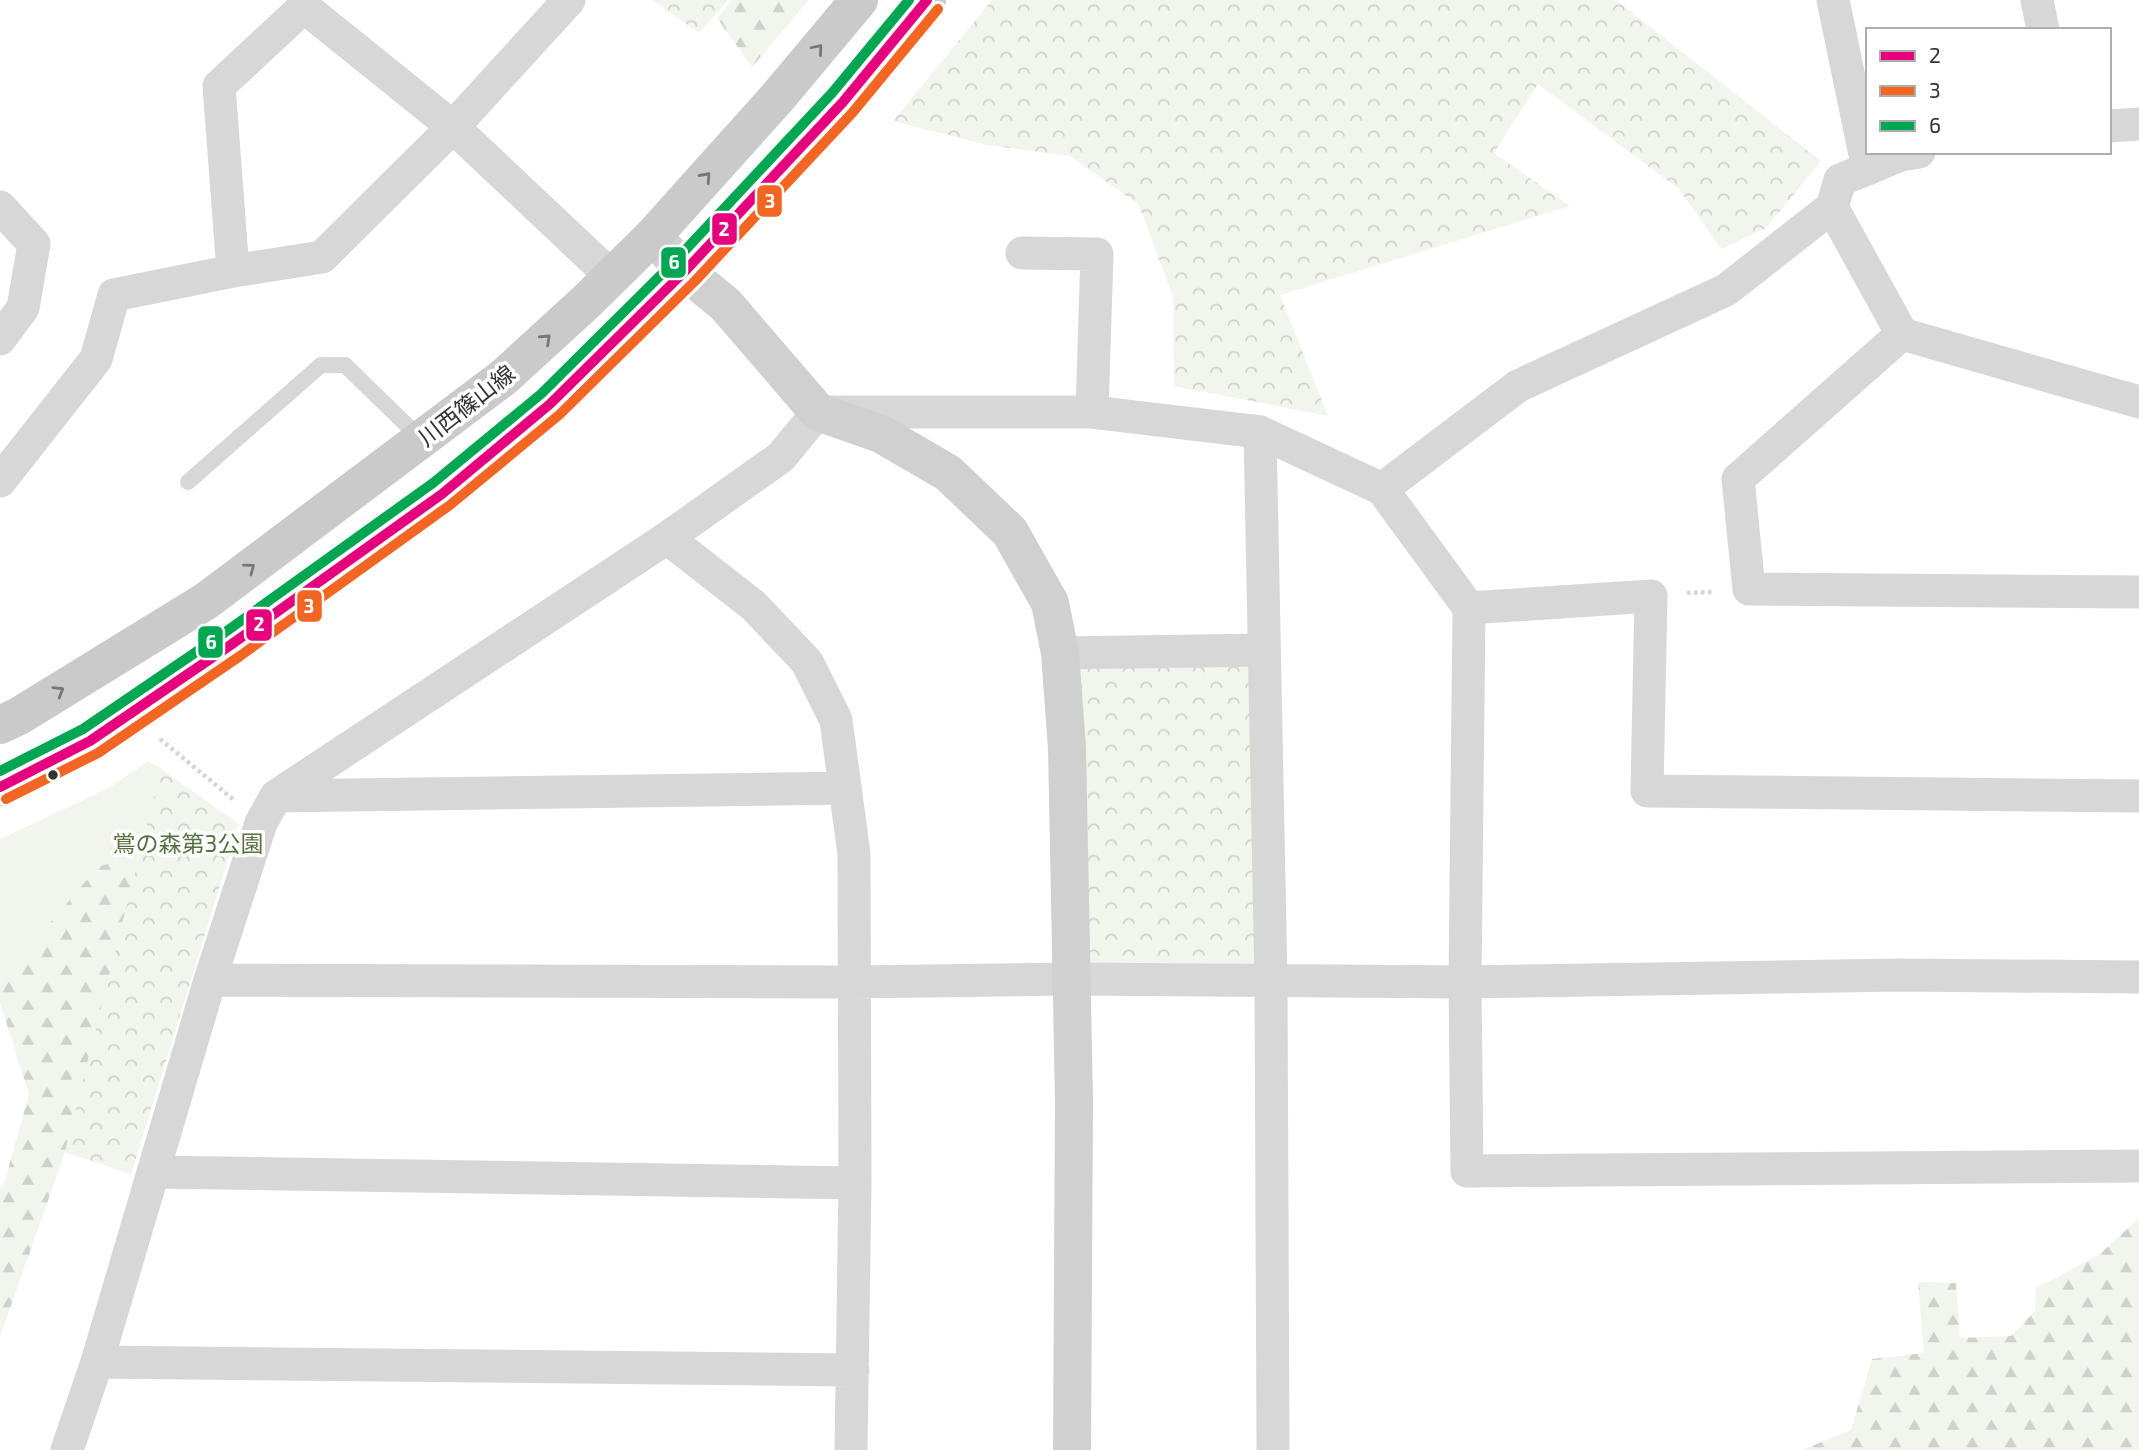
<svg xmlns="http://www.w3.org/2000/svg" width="2139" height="1450" font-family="'Exo 2','Noto Sans JP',sans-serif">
  <defs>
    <pattern id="forest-firs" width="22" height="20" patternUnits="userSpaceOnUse" patternTransform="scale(1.75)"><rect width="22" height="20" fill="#f1f5ed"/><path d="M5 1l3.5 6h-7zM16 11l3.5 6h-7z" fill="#cfd2cc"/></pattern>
    <pattern id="park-crowns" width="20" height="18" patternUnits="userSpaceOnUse" patternTransform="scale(1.75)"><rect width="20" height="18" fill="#f1f5ed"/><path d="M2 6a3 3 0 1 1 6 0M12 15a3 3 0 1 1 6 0" fill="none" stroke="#cfd2cc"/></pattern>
  </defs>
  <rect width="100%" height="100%" fill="#fff"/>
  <path fill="#f1f5ed" d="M149,761l12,8 -21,84 -42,14 -98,114v-142l105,-49z"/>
  <path fill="url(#forest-firs)" d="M732,0h77l-57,67 -35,-49z
    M140,853l-75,299 -65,185v-150h3l26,-93 -29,-91v-22l98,-114z
    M2139,1218v232h-337l49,-20 21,-71 52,-6 -6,-71 38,1 4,55 51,-2 24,-25 1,-24 22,-10 42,-23z"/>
  <path fill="url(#park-crowns)" d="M652,0h76l-29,33z
    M992,0h624l205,161 -55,67 -45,21 -42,-60 -141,-105 -44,69 76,53 -290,89 48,121 -154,-30 -1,-89 -34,-92 -69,-49 -83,-11 -94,-24z
    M1264,650l7,331 -199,-2 -12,-326z
    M161,769l78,55 -108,350 -66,-22z"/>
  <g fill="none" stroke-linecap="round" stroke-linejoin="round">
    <path stroke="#d6d6d6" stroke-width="4.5" stroke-dasharray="3.5 3.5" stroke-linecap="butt" d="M1687,593l26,-1
      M160,739l74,61"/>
    <path stroke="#d7d7d7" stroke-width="16" d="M188,482l133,-117h24l77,75"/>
    <path stroke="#d7d7d7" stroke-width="33" d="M1833,0l35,169
      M2037,0l6,30
      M2109,126l30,-2
      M0,207l34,37 -11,64 -23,31
      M1832,207l8,-27 61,-25 18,-3
      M1022,253l75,1 -5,158
      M233,271l-14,-185 85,-79 149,120 159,150
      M1902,334l-164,145 11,110 390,3
      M1260,432l11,549 2,469
      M0,481l96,-122 18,-64 119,-24 89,-14 131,-130 116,-127
      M1382,489l136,-103 208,-96 106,-83 70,127 237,68
      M667,538l87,68 53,56 29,58 18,134 1,329 -4,267
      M1469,608l182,-12 -4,195 492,5
      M1060,653l204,-3
      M276,796l569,-8
      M210,980l643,2 219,-3 393,3 433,-7 241,2
      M153,1172l702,11
      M97,1362l756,8
      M67,1450l30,-88 113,-382 51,-157 15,-27 391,-258 114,-81 37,-45h274l168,20 122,57 87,119 -4,374 2,189 672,-5"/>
    <path stroke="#d0d0d0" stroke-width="38" d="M653,236l32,35 41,34 92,107 63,22 67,39 62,59 40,71 10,50 7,95 7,353 -2,349"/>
    <path stroke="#cacaca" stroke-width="38" d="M0,725l19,-9 187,-115 298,-224 82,-75 67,-66 124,-138 82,-98
      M0,787l90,-46 142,-97 210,-150 108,-90 135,-133 158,-169 84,-102"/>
    <g stroke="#fff" stroke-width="16">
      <path id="bus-1" d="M0,787l90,-46 142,-97 210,-150 108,-90 135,-133 158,-169 84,-102"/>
    </g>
    <g stroke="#fff" stroke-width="16">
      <path id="bus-2" d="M6,799l92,-46 142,-97 210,-151 109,-90 136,-134 158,-169 85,-103"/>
    </g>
    <g stroke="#fff" stroke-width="16">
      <path id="bus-3" d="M0,771l83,-42 141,-96 209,-150 108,-89 134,-133 157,-168 77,-93"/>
    </g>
    <use href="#bus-1" stroke="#e5007d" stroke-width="10"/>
    <use href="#bus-2" stroke="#f26522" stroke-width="10"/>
    <use href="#bus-3" stroke="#00a651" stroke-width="10"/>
  </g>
  <defs><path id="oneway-chevron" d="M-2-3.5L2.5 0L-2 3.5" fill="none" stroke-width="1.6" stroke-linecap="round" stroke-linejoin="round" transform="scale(1.75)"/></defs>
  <g stroke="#777">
    <use href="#oneway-chevron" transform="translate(818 49) rotate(-50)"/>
    <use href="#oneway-chevron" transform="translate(706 177) rotate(-48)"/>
    <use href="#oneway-chevron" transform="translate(546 339) rotate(-43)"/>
    <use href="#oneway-chevron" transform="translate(250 568) rotate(-37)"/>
    <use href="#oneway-chevron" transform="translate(59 691) rotate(-31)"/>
  </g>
  <circle fill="#333" stroke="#fff" stroke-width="2.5" cx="53" cy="775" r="6"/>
  <g text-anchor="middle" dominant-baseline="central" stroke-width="7" stroke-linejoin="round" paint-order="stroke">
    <g font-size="23" fill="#333" stroke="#fff">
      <text transform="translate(466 405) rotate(-38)">川西篠山線</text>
    </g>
    <g font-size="23" fill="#56703f" stroke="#fff">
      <text x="188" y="843">鴬の森第3公園</text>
    </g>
  </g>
  <g stroke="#fff" stroke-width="2.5">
    <rect x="756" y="184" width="27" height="34" rx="7" fill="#f26522"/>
    <rect x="711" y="212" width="27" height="34" rx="7" fill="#e5007d"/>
    <rect x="660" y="246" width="27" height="33" rx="7" fill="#00a651"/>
    <rect x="296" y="589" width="27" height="34" rx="7" fill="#f26522"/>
    <rect x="245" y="608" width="28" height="34" rx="7" fill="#e5007d"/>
    <rect x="197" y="625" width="27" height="34" rx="7" fill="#00a651"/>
  </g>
  <g font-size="19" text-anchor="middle" font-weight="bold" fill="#fff">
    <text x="770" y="208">3</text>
    <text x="724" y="236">2</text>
    <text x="674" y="269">6</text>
    <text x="309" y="613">3</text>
    <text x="259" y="631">2</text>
    <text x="211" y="649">6</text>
  </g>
  <rect x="1866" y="28" width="245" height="126" fill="#ffffff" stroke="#adadad" stroke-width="2"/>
  <rect x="1880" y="51" width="35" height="10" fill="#e5007d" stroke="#adadad" stroke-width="2"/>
  <text x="1929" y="63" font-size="21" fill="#333333">2</text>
  <rect x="1880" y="86" width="35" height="10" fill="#f26522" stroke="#adadad" stroke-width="2"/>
  <text x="1929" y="98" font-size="21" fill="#333333">3</text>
  <rect x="1880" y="121" width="35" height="10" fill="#00a651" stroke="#adadad" stroke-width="2"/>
  <text x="1929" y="133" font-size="21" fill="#333333">6</text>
</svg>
